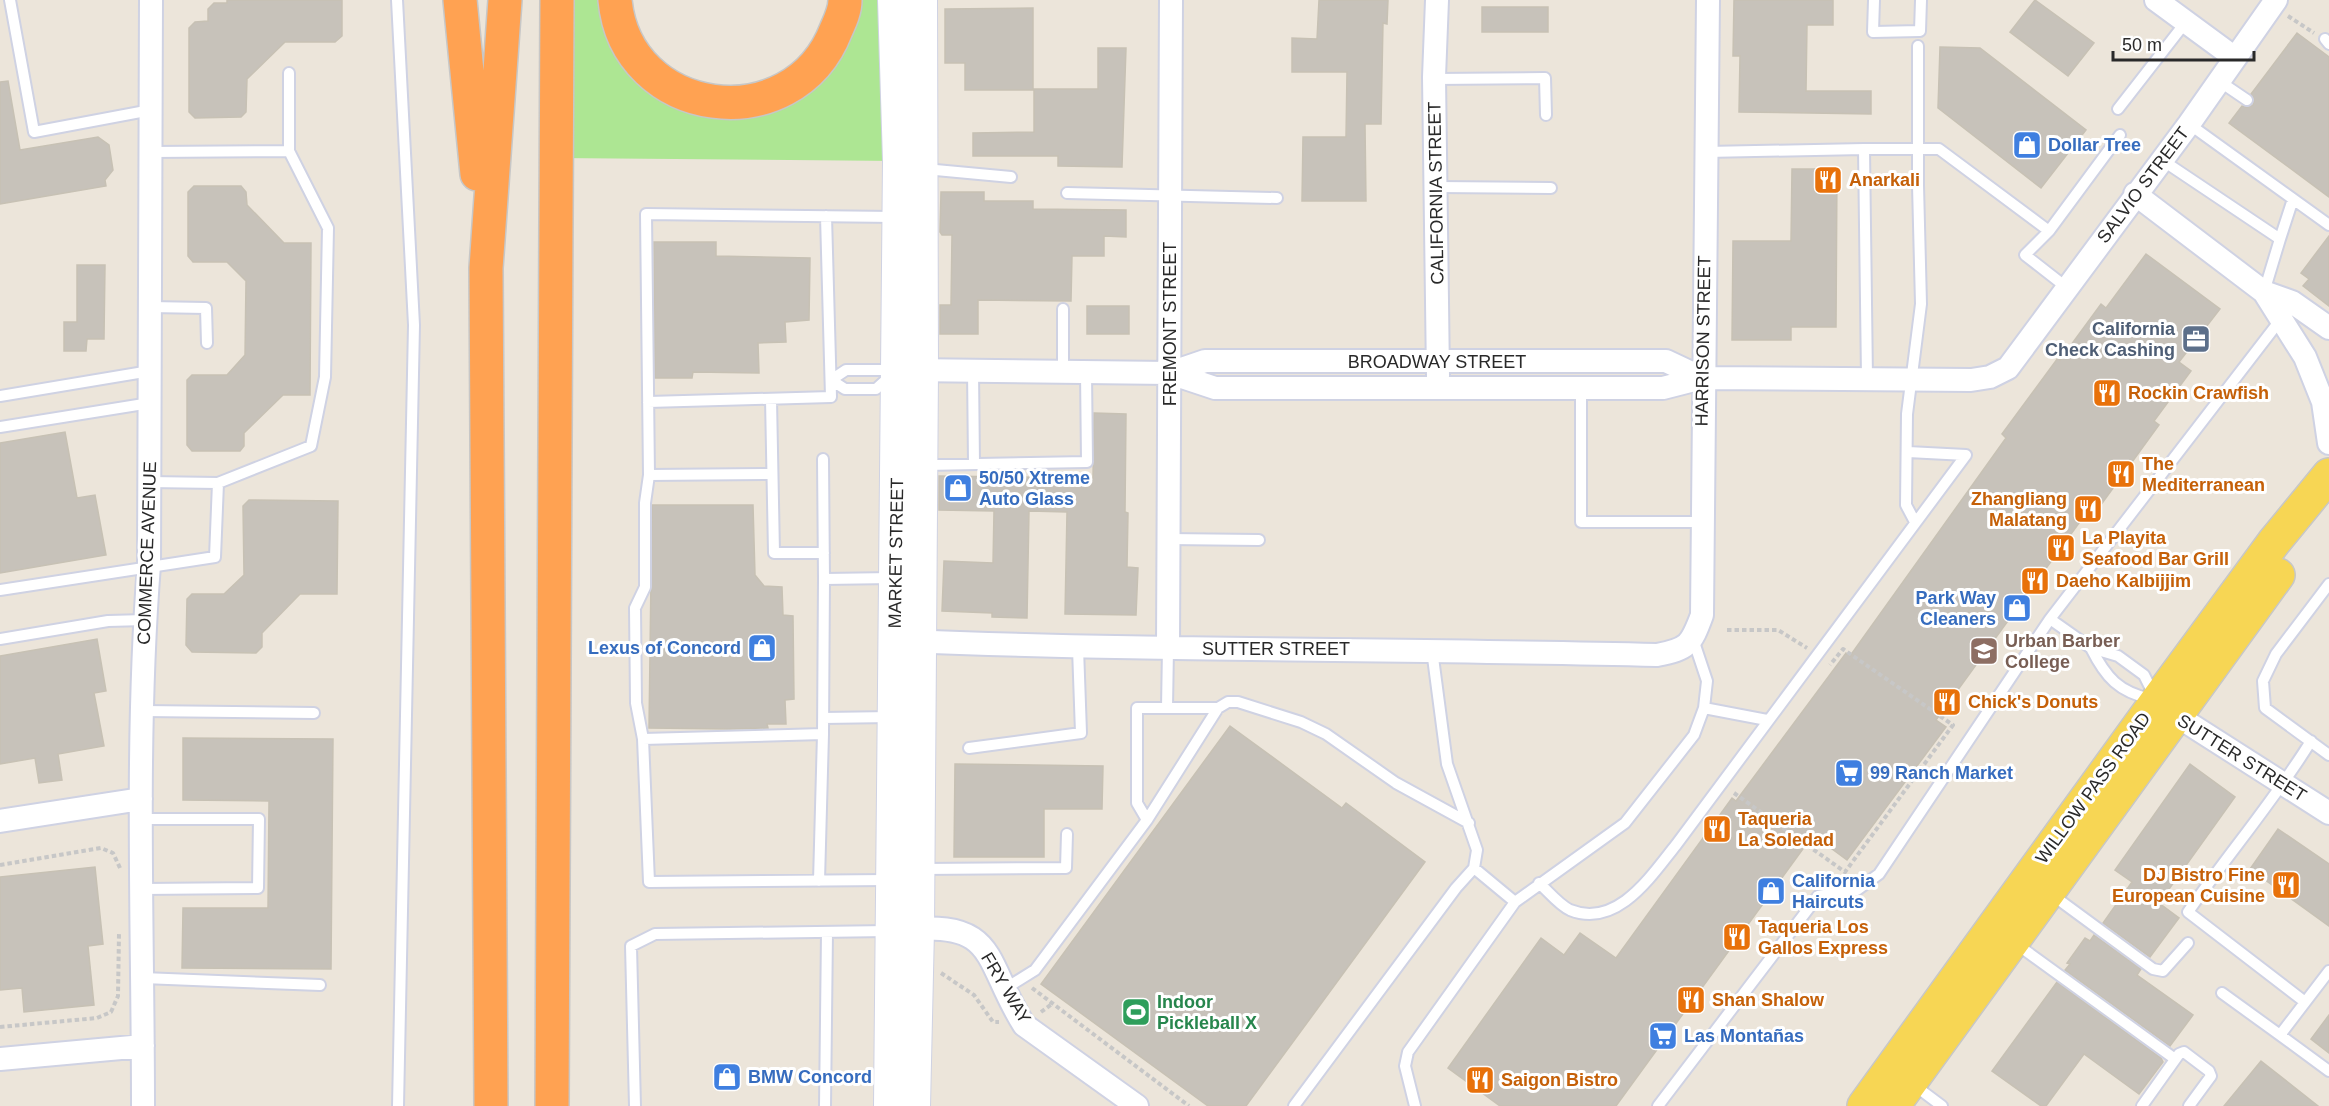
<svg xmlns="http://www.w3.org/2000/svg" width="2329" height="1106" font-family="Arial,sans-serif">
  <rect width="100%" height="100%" fill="#ece5da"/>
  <path fill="#ade693" d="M557,0h58l12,45 99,60 79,-29 40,-76h49l5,161 -343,-3z"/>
  <path fill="#c7c2ba" stroke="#c7c1b4" stroke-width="1.5" d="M227,0h115v36l-7,6h-50l-38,37 -1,33 -5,5 -46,1 -6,-6v-84l6,-6 13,-1v-12l6,-6h13z
    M1319,0h69l-1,24 -4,-1 -2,101h-16l1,77h-64l1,-64h43l1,-65h-55v-34l25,1z
    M1734,0h99v25h-26l-1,66h65v23l-132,-2 1,-56h-7z
    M2035,0l59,43 -26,33 -58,-44z
    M1482,7h66v25h-66z
    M1033,8v82h-68v-27h-20v-54z
    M2297,33l32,24v140l-100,-74 13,-17 5,1 6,-2 1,-5 -3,-6z
    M1940,47l40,1 106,82 -45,58 -103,-80z
    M1098,48h28l-4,119 -64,-1v-10h-85v-23l61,-1v-43h64z
    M8,81l12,69 78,-13 11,8 4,25 -8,10 1,6 -106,18v-122z
    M1792,169h45l-1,158h-45v13h-59l1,-99h58z
    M194,186h47l5,6 1,13 37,38h27l-1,152h-27l-39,38v13l-4,5h-48l-5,-6v-65l5,-5h35l18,-20 1,-74 -19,-19h-34l-5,-6v-64z
    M941,192h43v9h49v8l93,1v27l-22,-1v20h-32l-1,45 -93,-1v34h-38v-29h11l1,-70h-10l-2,-3z
    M2329,236v70l-26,-20 6,-7 -8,-6z
    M654,242h62v14l94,2 -1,62 -24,2 1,20 -28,1 1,30 -66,-1 -1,6h-37z
    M2146,254l74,55 -41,53 12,9 -37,50 5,4 -59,81 -5,-5 -159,219 10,7 -99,133 -34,-25 -197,271h-116l-52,-38 93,-130 23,17 16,-22 36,25 116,-160 4,3 110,-148 4,3 156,-218 -4,-4 56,-76 2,2 41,-56 5,4z
    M77,265h28l-1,74h-17l-1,12h-22v-29h13z
    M1087,306h42v28h-42z
    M1094,413l32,1 -1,98 3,1 -1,54 11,1 -2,47 -71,-1 2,-102 -38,-1 -2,107 -35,-1v-4l-50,-2 2,-50 49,2 1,-52 -55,-1v-34l154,2z
    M65,432l12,66 18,-3 11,60 -106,18v-130z
    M249,500l89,1 -1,93h-37l-38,39v14l-6,6 -64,-1 -6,-7 1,-46 5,-5h32l20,-19 -1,-69z
    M652,505h101l2,70 9,11 18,1 1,28 10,1 1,83 -9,1 1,24h-19l1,4 -39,1 -80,-1z
    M97,639l9,52 -12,2 10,53 -46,8 4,26 -23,3 -4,-25 -35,6v-108z
    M1230,726l112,82 4,-5 79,59 -179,244h-38l-167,-122z
    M183,738l150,1 -2,230 -149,-1 1,-60h85l1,-107 -86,-1z
    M955,764l148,2 -1,43h-58v48h-90z
    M2190,764l45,33 -76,106 20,15 -29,39 -47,-34 29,-41 -17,-12z
    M2278,829l51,35v62l-79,-57z
    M95,867l8,77 -15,2 6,59 -70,7 -2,-24 -22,2v-113z
    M2094,935l47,34 -4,6 56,40 -23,31 -105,-76 5,-6 -3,-1 18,-25 5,3z
    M2057,982l104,76 2,4 -24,32 -55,-40 -38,52h-5l-49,-35z
    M2329,1015v38l-18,-14z
    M2261,1061l57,45h-94z"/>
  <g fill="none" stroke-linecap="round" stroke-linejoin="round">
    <g stroke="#cfd2e3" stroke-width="14">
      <path id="lane" d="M10,0l24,132 117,-22
        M397,0l17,325 -16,781
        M1874,0l-1,32 47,-1 1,-31
        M2325,39l4,5
        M1434,79l111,-1 1,37
        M2219,81l28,19
        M2118,109l67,-86
        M2189,124l140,101
        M1864,149h75l110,82
        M151,152l138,-1
        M1706,152l158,-3 3,229
        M2162,160l118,79 -16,53
        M925,169l86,8
        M1437,187l114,1
        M1067,193l210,5
        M2280,239l13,-40
        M2066,287l-41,-32 24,-24 71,-96
        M150,307l56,1 1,35
        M846,370h51l-21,19h-31l-14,-9z
        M973,370l1,94
        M1063,372v-63
        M1581,389v133h121
        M0,396l150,-25
        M771,399l3,154h50
        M648,402l183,-5 -5,-181
        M0,427l150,-24
        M1908,452l58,3
        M823,459l1,120
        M925,465l162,-3 -1,-90
        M649,475l123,-1
        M149,482l69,1 93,-37 14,-69 3,-149 -39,-77v-78
        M1915,522l-9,-17 1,-91 14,-110 -3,-119v-139
        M1168,539l91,1
        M893,578l-69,1 -1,155 -180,5 -7,-36 -1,-95 10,-21v-84l4,-28 -3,-261 249,3
        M2329,584l-53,70 -13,27 2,27 64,47
        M0,590l215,-33 3,-74
        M2050,619l231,-300
        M0,639l108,-18 37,-1
        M2091,648c15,30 28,44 60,51
        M1432,650l15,114 30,86 -3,18 41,34
        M1167,708h51l-71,112 -10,-17v-95h30l1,-60
        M1218,708l10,-6h10l63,20 25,12 70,49 73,40
        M1704,708l63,12
        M143,711l171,2
        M823,718l69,-1
        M643,739l6,143 240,-2
        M969,748l112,-15 -3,-85
        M141,819h118l-1,69 -116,1
        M921,869l145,-1 1,-34
        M819,881l4,-147
        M1539,883c9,8 20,22 31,27 47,19 81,-34 106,-65l290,-390
        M2051,894l102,75 10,2 25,-28
        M2015,943l160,116
        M2329,971l-49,64 49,36
        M143,978l177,7
        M1006,988l29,-18 112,-150
        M2222,993l58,42
        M2305,1002l-117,-90c40,-58 86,-111 123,-171
        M1914,1085l28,21
        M635,1106l-4,-160 24,-12 234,-3
        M825,1106l2,-174
        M1294,1106l162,-218 18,-20
        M1415,1106l-10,-40 3,-14 107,-150 110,-79 69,-88 10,-27 3,-27 -14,-42
        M1658,1106l160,-210 39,-6 22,-16 171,-255 41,29 27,8 26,19 11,22
        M2142,1106l37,-52 5,-2 25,19 2,5 -22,30"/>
    </g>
    <g stroke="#cfd2e3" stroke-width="26">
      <path id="street" d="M1437,0l-3,77 4,299
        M2156,0l79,58
        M2135,194l129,98 28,10 37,26
        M2264,292l41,65 18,45 6,41
        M908,370l262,3
        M1702,378l-36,-17h-461l-35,12 45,15h448l39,-10 269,2 19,-3 18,-9 181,-244 87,-124
        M905,641c251,10 501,8 752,14 31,-6 34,-10 45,-40l6,-615
        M1168,648l3,-648
        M2166,709l163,104
        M0,821l141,-22
        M903,930c96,-10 80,30 121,95l113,81
        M0,1059l143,-13
        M143,1106c0,-180 -8,-361 6,-541l2,-565"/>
    </g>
    <g stroke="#cfd2e3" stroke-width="34">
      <path id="secondary" d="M890,1106l9,-945 -5,-161
        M914,1106l4,-177 4,-560 -1,-369"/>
    </g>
    <g stroke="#c7c7c7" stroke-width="36">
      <path id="primary" d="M1864,1106l293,-405 117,-159 55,-67
        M1893,1106l385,-531"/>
    </g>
    <g stroke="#c7c7c7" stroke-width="36">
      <path id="highway" d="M460,0l17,174
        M615,0c11,119 178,141 221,30 4,-9 9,-19 9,-30
        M491,1106l-5,-838 19,-268
        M552,1106l5,-1106"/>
    </g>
    <path stroke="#c7c7c7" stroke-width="4" stroke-dasharray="4.5 3" stroke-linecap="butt" d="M2288,16l26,17
      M1727,630h51l29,18
      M1734,793l111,79 108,-147 -110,-76 -13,16
      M0,865l101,-17 12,5 7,15
      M941,973l33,22 19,27h6
      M1032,988l157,118
      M1041,1012l11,-8
      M0,1027l97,-9 14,-6 7,-16 1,-63"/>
    <use href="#lane" stroke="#fff" stroke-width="10"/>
    <use href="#street" stroke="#fff" stroke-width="22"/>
    <use href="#secondary" stroke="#fff" stroke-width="32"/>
    <use href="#primary" stroke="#f7d654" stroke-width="33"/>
    <use href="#highway" stroke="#ffa252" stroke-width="33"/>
  </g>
  <defs>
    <g id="shop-square" transform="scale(1.5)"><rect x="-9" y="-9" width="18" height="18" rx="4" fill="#3f7fe0" stroke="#fff"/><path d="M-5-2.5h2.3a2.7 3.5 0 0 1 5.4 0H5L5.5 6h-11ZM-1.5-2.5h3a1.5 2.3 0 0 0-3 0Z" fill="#fff"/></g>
    <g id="restaurant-square" transform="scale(1.5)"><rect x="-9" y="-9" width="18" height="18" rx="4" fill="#e8710a" stroke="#fff"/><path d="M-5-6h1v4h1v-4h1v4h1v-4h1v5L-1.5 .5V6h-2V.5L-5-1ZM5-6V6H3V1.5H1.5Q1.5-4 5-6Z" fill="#fff"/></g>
    <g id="office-square" transform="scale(1.5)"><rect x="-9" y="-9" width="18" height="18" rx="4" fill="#5c6f8a" stroke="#fff"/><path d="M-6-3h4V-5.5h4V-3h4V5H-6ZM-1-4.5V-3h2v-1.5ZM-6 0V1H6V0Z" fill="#fff"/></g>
    <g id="school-square" transform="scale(1.5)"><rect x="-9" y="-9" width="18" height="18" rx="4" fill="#8d6e63" stroke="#fff"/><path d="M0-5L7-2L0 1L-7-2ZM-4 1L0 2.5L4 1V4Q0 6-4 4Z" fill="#fff"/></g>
    <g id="supermarket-square" transform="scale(1.5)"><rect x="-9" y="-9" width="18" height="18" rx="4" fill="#3f7fe0" stroke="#fff"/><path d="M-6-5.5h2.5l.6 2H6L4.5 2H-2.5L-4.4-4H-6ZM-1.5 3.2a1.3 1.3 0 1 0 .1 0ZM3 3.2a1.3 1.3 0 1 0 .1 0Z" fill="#fff"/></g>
    <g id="stadium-square" transform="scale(1.5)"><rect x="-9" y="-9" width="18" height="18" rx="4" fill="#2e9e5b" stroke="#fff"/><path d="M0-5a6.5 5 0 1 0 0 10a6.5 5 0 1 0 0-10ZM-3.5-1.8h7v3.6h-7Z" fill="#fff"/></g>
  </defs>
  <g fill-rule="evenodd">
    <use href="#shop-square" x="2027" y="145"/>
    <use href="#restaurant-square" x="1828" y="180"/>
    <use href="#office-square" x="2196" y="339"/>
    <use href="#restaurant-square" x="2107" y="393"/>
    <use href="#restaurant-square" x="2121" y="474"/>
    <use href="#shop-square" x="958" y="488"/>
    <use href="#restaurant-square" x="2088" y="509"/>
    <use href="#restaurant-square" x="2061" y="548"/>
    <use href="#restaurant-square" x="2035" y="581"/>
    <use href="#shop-square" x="2017" y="608"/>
    <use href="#shop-square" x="762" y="648"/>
    <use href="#school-square" x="1984" y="651"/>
    <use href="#restaurant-square" x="1947" y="702"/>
    <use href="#supermarket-square" x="1849" y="773"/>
    <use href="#restaurant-square" x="1717" y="829"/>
    <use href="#restaurant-square" x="2286" y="885"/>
    <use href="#shop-square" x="1771" y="891"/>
    <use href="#restaurant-square" x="1737" y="937"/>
    <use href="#restaurant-square" x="1691" y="1000"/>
    <use href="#stadium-square" x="1136" y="1012"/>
    <use href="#supermarket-square" x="1663" y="1036"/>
    <use href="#shop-square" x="727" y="1077"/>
    <use href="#restaurant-square" x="1480" y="1080"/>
  </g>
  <g text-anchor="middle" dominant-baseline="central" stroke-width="6" stroke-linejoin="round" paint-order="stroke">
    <g font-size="18" font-weight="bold" fill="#366cbe" stroke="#fff" text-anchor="start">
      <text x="2048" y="145">Dollar Tree</text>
      <text x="979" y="478">50/50 Xtreme<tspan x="979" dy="21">Auto Glass</tspan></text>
      <text x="1996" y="598" text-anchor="end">Park Way<tspan x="1996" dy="21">Cleaners</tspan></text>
      <text x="741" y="648" text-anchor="end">Lexus of Concord</text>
      <text x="1870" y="773">99 Ranch Market</text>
      <text x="1792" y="881">California<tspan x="1792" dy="21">Haircuts</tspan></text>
      <text x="1684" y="1036">Las Montañas</text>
      <text x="748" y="1077">BMW Concord</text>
    </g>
    <g font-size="18" font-weight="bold" fill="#c56008" stroke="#fff" text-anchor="start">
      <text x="1849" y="180">Anarkali</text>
      <text x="2128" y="393">Rockin Crawfish</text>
      <text x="2142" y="464">The<tspan x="2142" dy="21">Mediterranean</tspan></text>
      <text x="2067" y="499" text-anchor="end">Zhangliang<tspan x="2067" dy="21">Malatang</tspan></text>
      <text x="2082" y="538">La Playita<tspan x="2082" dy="21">Seafood Bar Grill</tspan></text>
      <text x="2056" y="581">Daeho Kalbijjim</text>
      <text x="1968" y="702">Chick's Donuts</text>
      <text x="1738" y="819">Taqueria<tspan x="1738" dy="21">La Soledad</tspan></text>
      <text x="2265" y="875" text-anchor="end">DJ Bistro Fine<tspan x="2265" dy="21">European Cuisine</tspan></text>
      <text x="1758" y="927">Taqueria Los<tspan x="1758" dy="21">Gallos Express</tspan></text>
      <text x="1712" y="1000">Shan Shalow</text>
      <text x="1501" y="1080">Saigon Bistro</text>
    </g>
    <g font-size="18" fill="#292929" stroke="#fff">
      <text transform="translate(2143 185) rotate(-53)">SALVIO STREET</text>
      <text transform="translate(1436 193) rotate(-91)">CALIFORNIA STREET</text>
      <text transform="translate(1170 324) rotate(-90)">FREMONT STREET</text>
      <text transform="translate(1703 341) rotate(-89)">HARRISON STREET</text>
      <text x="1437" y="362">BROADWAY STREET</text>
      <text transform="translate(147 553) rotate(-88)">COMMERCE AVENUE</text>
      <text transform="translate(896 553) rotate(-89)">MARKET STREET</text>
      <text x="1276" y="649">SUTTER STREET</text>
      <text transform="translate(2242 758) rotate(32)">SUTTER STREET</text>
      <text transform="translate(2093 788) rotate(-54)">WILLOW PASS ROAD</text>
      <text transform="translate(1006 988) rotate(59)">FRY WAY</text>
    </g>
    <g font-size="18" font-weight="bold" fill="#4e5e75" stroke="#fff" text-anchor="end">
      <text x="2175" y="329">California<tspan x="2175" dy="21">Check Cashing</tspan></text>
    </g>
    <g font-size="18" font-weight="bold" fill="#785e54" stroke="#fff" text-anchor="start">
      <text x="2005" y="641">Urban Barber<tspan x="2005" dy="21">College</tspan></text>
    </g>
    <g font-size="18" font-weight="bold" fill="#27864d" stroke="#fff" text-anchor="start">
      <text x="1157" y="1002">Indoor<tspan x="1157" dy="21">Pickleball X</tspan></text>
    </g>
  </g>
  <path d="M2113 51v9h141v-9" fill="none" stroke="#292929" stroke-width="3"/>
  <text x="2122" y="51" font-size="18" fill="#292929" stroke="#ffffff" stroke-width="4.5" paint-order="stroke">50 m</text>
</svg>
